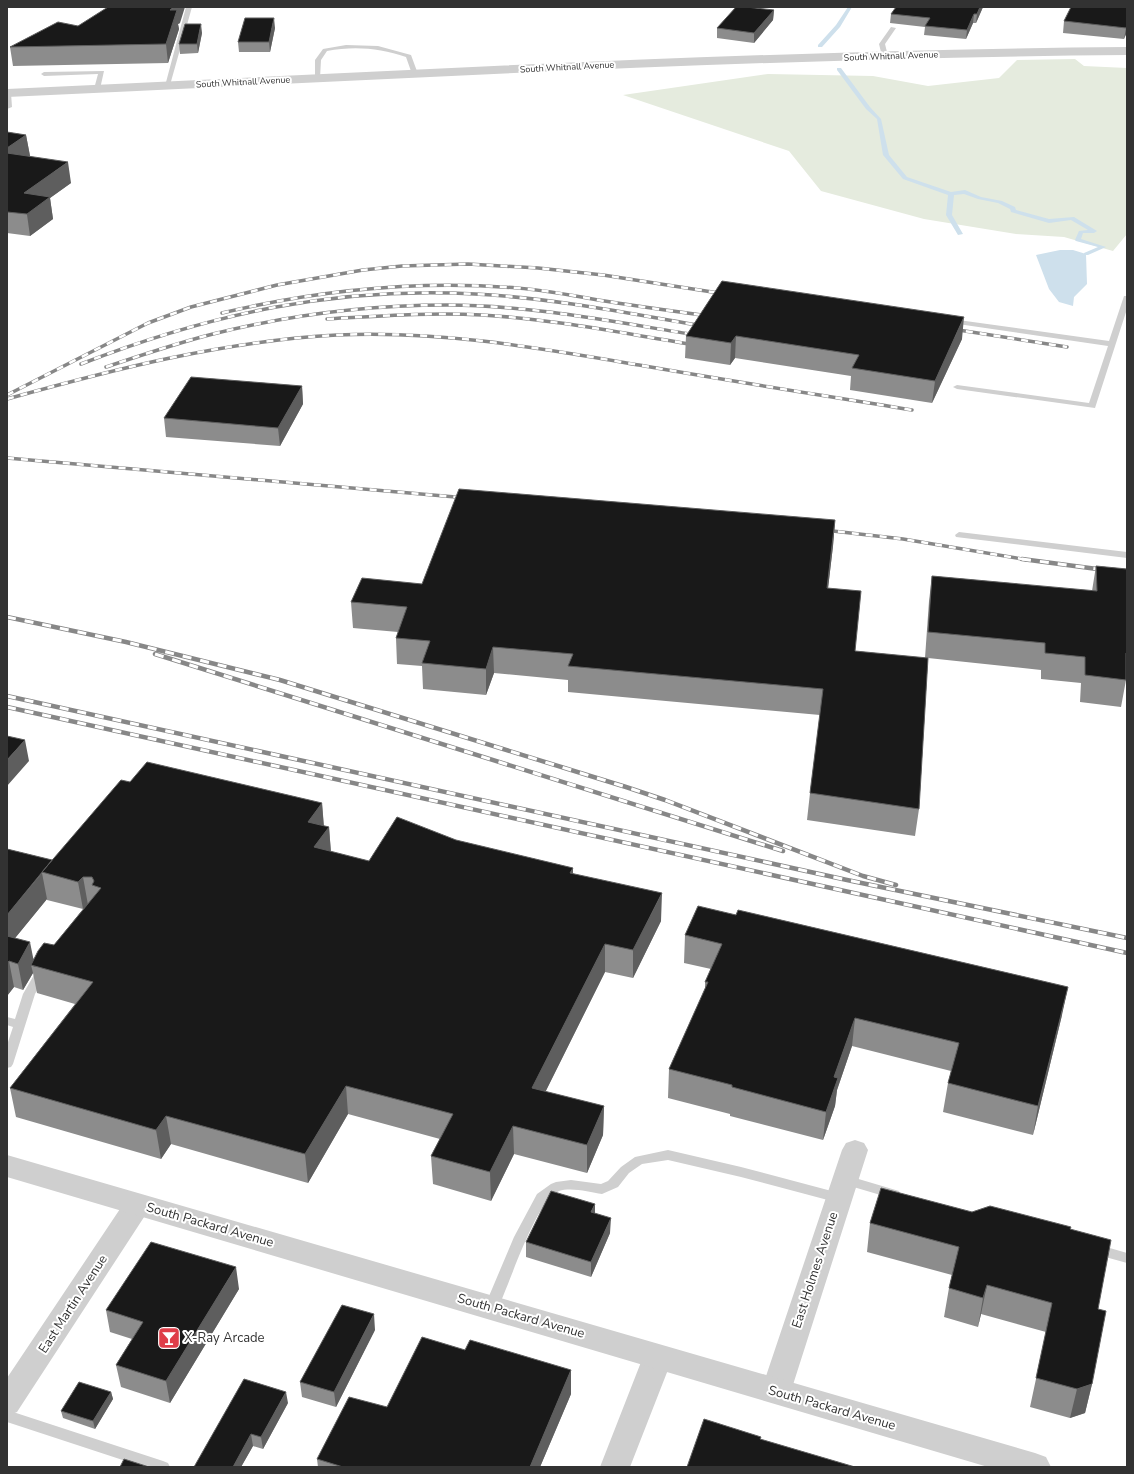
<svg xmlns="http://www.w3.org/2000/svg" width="1134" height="1474" font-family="'Nunito Sans',sans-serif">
  <rect width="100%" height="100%" fill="#fff"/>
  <path fill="#e5ebde" d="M1075,59l9,7 43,2v166l-14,17 -49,-14 -48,-3 -92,-15 -103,-28 -32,-40 -166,-56 145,-21 105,2 55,10 71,-8 18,-18z"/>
  <path fill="#cee0ec" d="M1060,250h13l13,4 1,30 -13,13 -1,9 -14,-4 -10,-13 -13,-34z"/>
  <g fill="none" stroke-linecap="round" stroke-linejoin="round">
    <path fill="#cee0ec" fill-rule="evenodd" d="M848,7h4l-12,20 -18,20h-4v-2l18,-20z
      M837,68h4l29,39 11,12 8,36 18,22 44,15 14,-2 16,7 21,4 13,6 1,3 33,9 25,-2 23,14 -3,2h-11l-2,6 25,8 -18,8h-4v-2l14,-6 -22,-6 -1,-1 4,-9 9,-1 -17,-10 -22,3 -38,-11 -1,-3 -12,-6 -20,-4 -14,-5 -10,1 -2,20 11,19 -5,1 -12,-20 2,-20 -45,-16 -20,-24 -6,-36 -11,-10 -29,-39z"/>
    <path fill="#cfcfcf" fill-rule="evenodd" d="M186,7h6l-22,78 -5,1z
      M891,27l5,1 -11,16 3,12 -3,2 -3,-2 -3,-12z
      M346,45l32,1 33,9 7,19 -3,2 -3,-2 -6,-17c-26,-9 -52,-11 -79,-6l-6,9 -1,18 -5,1v-19l8,-11z
      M104,71l-4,18 -3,2 -3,-2 4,-15 -54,2 -3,-2 3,-2z
      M7,91l4,2 1,14 -5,2z
      M1124,296h3v13l-32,99 -138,-19 -4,-2 4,-2 132,18 19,-57 -157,-23 -4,-2 4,-2 158,22z
      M959,532l168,20v6l-171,-21 -1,-2z
      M42,967l4,1 2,3 -13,23 -22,70 -2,3 -4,1v-23l6,-18 -6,-2v-8l8,2 8,-25 15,-26z
      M668,1150l73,17 98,26 5,1 1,4 -1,4 -5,1 -98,-26 -73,-17 -26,4 -13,9 -11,14 -16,7c-12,-2 -31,-7 -43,-3 -24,10 -50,96 -63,121l-5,2 -5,-2 -2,-4 30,-71 23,-43 14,-10 5,-2 15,-2 30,4 7,-3 13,-14 14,-10z
      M845,1175l54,16 1,3 -1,3 -5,2 -54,-16 -1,-3 1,-3z
      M1096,1244l31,9v10l-36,-10 -2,-4 2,-4z
      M7,1410l156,51 5,2 2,4h-26l-137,-45z"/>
    <path fill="#cfcfcf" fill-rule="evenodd" d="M855,1140l9,3 4,7 -77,241 -5,9 -10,3 -10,-3 -5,-9 81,-241 4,-7z
      M138,1194l10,3 4,7 -4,7 -131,201 -10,4v-38l121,-181z
      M658,1345l10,3 5,9 -43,110h-30l43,-110 5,-9z"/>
    <path fill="#cfcfcf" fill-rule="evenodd" d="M1127,47v8c-374,3 -747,25 -1120,42v-8c373,-17 746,-39 1120,-42z
      M7,1155l1028,298 11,4 5,10h-63l-981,-290z"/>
    <g stroke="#878787" stroke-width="3.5">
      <path id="rail-far1" d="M222,313c97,-23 195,-33 295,-25 27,2 54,7 81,12 37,6 74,11 111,16
        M327,319c52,-3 104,-7 155,-4 70,4 139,18 208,29
        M952,329l115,18
        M81,364c128,-50 257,-78 394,-70 77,4 152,19 227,32
        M106,367c36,-12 71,-24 107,-33 76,-19 155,-29 234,-29 84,0 167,17 249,30
        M7,395l141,-72 43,-16 86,-22 86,-15 39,-4 66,-2 70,4 65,7 122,19
        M7,399c108,-30 217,-58 330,-64 102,-5 202,13 302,30 91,16 182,30 273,45
        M7,458l460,40
        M824,530l79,9 125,21"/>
    </g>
    <g stroke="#878787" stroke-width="4.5">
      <path id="rail" d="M1022,559l105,14
        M7,617l119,25 154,38 346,107 39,13 198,76 33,9
        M155,654l628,197
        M7,696l840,184 280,58
        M7,707l1120,246"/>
    </g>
    <use href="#rail-far1" stroke="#fff" stroke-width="2.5" stroke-dasharray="7" stroke-linecap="butt"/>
    <use href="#rail" stroke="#fff" stroke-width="3" stroke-dasharray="9" stroke-linecap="butt"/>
  </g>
  <path fill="#8c8c8c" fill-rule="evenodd" d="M983,7l-7,16h-3l-7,16 -42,-4 1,-8 -35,-4 1,-9z
    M1127,7v25l-3,7 -61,-6 1,-12z
    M774,10l-1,10 -19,23 -37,-5v-10z
    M180,23l-2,1 1,5 -11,34 -155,3 -3,-19 68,-21z
    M275,28l-5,24h-31l-1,-10z
    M202,33l-4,20 -18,1 -1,-10z
    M7,132l19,3 4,21h-1l42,27 -21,15 3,21 -23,17 -23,-3z
    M722,281l240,58 -30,64 -82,-13 1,-14 -116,-18 -5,7 -45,-7 1,-22z
    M302,386l1,18 -23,42 -114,-9 -2,-19z
    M835,520l-2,26 -5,42 27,63 70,7 4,-57 3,-25 160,15 4,-25 31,3v111h-1l-5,27 -41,-5 1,-19 -40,-4v-9l-113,-12 -9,151 -4,27 -108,-16 3,-27 10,-78 -252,-23v-12l-74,-7 -8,22 -63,-6 -1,-23 -25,-2 -1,-26 2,-6 -45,-4 -2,-26 71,-18z
    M130,782l192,21 2,23 5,1 2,25 38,9 87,-21 117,28v6l88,47 -28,57 -28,-6 -60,120 59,14 -1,29 -16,38 -73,-19 -23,47 -58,-17 -2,-28 9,-17 -92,-25 -40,69 -137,-39 -10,15 -145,-42 -6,-29 65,-84 -38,-11 -4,-20 -10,17 -9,-3 -7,9v-147l45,11zM47,899v1l36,9 -29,36 -20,14 -19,-21z
    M685,935l377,80 -29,120 -90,-23 5,-29 3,-12 -99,-25 -15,44 -2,16 -12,34 -93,-24v-2l-62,-16 1,-29 36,-80v-7l6,-13 -27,-6z
    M972,1212l98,17 28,80 -6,75 -7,29 -15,5 -40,-11 16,-75 -65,-18 -3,13 -34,-10 5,-29 3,-13 -85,-23 3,-29z
    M610,1233l-19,44 -65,-20v-15z
    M239,1289l-69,114 -49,-16 -5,-22 16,-26 -22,-7 -4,-22z
    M375,1330l-39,77 -34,-10 -2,-15z
    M465,1350l106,20v24l-31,73h-222l-1,-8z
    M111,1392l2,7 -18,30 -32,-11 -2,-7z
    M288,1403l-25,46 -10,-3 -12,21h-47z"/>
  <path fill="#5e5e5e" d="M174,7h11l-5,16 -2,1 1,5 -11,34 -2,-19 4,-34z
    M980,7h3l-7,16 1,-9z
    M774,10l-1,10 -19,23v-10z
    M974,14l-1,9 -7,16 1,-9z
    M274,18l1,10 -5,24 -1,-10z
    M201,24l1,9 -4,20 -1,-9z
    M1127,25v7l-3,7 2,-11z
    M26,135l4,21 -23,15v-23z
    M68,162l3,21 -21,15 3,21 -23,17 -6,-43z
    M964,317l-2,22 -30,64 3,-22z
    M736,336l-1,22 -5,7 1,-22z
    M302,386l1,18 -23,42 -2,-18z
    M835,520l-2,26 -8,68 2,-26z
    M493,647l1,26 -8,22v-26z
    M25,740l4,21 -22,25v-26z
    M322,803l2,27 -16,-8z
    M329,827l2,27 -17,-7z
    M573,868v28l-3,-23z
    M42,873l5,26 -40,49v-33z
    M83,877l5,28 -5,4 -5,-27z
    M662,893l-1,28 -28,57v-28z
    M30,942l5,25 -4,-2 2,8 -10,17 -5,-26z
    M605,944v28l-72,145 -1,-29z
    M9,961l5,26 -7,9v-33z
    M1068,987l-6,28 -29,120 5,-29z
    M855,1018l-3,28 -15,44 -2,16 -12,34 3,-28 8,-35z
    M346,1086l2,28 -40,69 -3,-29z
    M604,1106l-1,29 -16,38v-28z
    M166,1116l5,28 -10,15 -5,-29z
    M513,1126l1,28 -23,47 -1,-29z
    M595,1204v15l-4,-7z
    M611,1218l-1,15 -19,44v-15z
    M236,1267l3,22 -69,114 -4,-22z
    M987,1285l-6,29 -3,13 5,-29z
    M374,1314l1,16 -39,77 -2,-15z
    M571,1370v24l-31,73h-10z
    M1092,1384l-7,29 -15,5 7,-29z
    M111,1392l2,7 -18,30 -2,-8z
    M286,1392l2,11 -25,46 -2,-12z
    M251,1434l2,12 -12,21h-8z"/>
  <path fill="#191919" stroke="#5e5e5e" d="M108,7h66l-4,3h7l-11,34 -156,3 48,-25 20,4z
    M736,7h10l28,3 -20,23 -37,-5z
    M896,7h84l-3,7h-3l-7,16 -42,-4 5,-8 -39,-4z
    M1071,7h56v18l-1,3 -62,-7z
    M245,18h29l-5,24h-31z
    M185,24h16l-4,20h-18z
    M7,132l19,3 -19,13z
    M7,153l61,9 -44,31 26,4 -23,17 -20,-2z
    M722,281l242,36 -29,64 -83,-13 7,-13 -123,-19 -5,7 -45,-7z
    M191,377l111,9 -24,42 -114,-10z
    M459,489l376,31 -8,68 34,3 -6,60 73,7 -9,151 -109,-16 13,-104 -255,-23 5,-12 -80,-7 -7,22 -64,-6 8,-22 -34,-3 11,-31 -56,-5 11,-24 60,6z
    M1096,566l31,3v84h-1v27l-41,-5v-18l-40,-4v-10l-117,-11 4,-56 165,15z
    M7,736l18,4 -18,20z
    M147,762l175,41 -14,19 21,5 -15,20 55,14 28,-44 59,23 117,28 -3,5 92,20 -29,57 -28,-6 -73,144 72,18 -17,39 -74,-19 -23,46 -59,-16 22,-42 -107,-28 -41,68 -139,-38 -10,14 -146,-42 83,-106 -62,-17 7,-14 6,-8 10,2 47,-57 -9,-3 2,-4 -2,-4h-9l-5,5 -36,-10 79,-92 9,2z
    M7,849l45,11 -45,55z
    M698,906l38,9 2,-5 330,77 -30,119 -90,-23 11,-40 -104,-25 -21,59 4,1 -12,34 -94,-25v-2l-63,-16 39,-87h-3l17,-38 -37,-9z
    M7,936l23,6 -12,22 -9,-3 -2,2z
    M881,1188l91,24 18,-6 81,21 -1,2 41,11 -13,69 8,2 -14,73 -15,5 -41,-11 16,-75 -65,-18 -4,13 -34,-10 10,-41 -89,-24z
    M551,1191l44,13 -4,8 20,6 -20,44 -65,-20z
    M151,1242l85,25 -70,114 -50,-16 27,-43 -37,-12z
    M342,1305l32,9 -40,78 -34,-10z
    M422,1337l43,13 5,-10 101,30 -41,97h-187l-26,-8 32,-62 38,10z
    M244,1379l42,13 -25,45 -10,-3 -18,33h-39z
    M79,1382l32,10 -18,29 -32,-10z
    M704,1419l57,18 -1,2 95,28h-168z
    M124,1459l25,8h-29z"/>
  <defs>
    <g id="bar-square" transform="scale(1.15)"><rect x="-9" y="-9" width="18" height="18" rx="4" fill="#df3d48" stroke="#fff"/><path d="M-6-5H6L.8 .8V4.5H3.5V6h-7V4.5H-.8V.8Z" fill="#fff"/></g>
  </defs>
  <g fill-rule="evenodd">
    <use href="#bar-square" x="169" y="1338"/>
  </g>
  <g text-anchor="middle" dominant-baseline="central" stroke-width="4" stroke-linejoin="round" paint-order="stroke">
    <g font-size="9" fill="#323232" stroke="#fff">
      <text transform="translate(891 56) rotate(-2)">South Whitnall Avenue</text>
      <text transform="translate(567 67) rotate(-3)">South Whitnall Avenue</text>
      <text transform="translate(243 82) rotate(-3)">South Whitnall Avenue</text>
    </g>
    <g font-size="13" fill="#323232" stroke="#fff">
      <text transform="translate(210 1225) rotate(16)">South Packard Avenue</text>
      <text transform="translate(815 1270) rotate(-72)">East Holmes Avenue</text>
      <text transform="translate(73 1304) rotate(-57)">East Martin Avenue</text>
      <text transform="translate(521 1316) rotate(16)">South Packard Avenue</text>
      <text transform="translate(832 1408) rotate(16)">South Packard Avenue</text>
    </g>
    <g font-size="13" fill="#323232" stroke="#fff" text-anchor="start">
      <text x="184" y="1338">X-Ray Arcade</text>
    </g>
  </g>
  <rect width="1134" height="1474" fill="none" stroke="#323232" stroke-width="16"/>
</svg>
